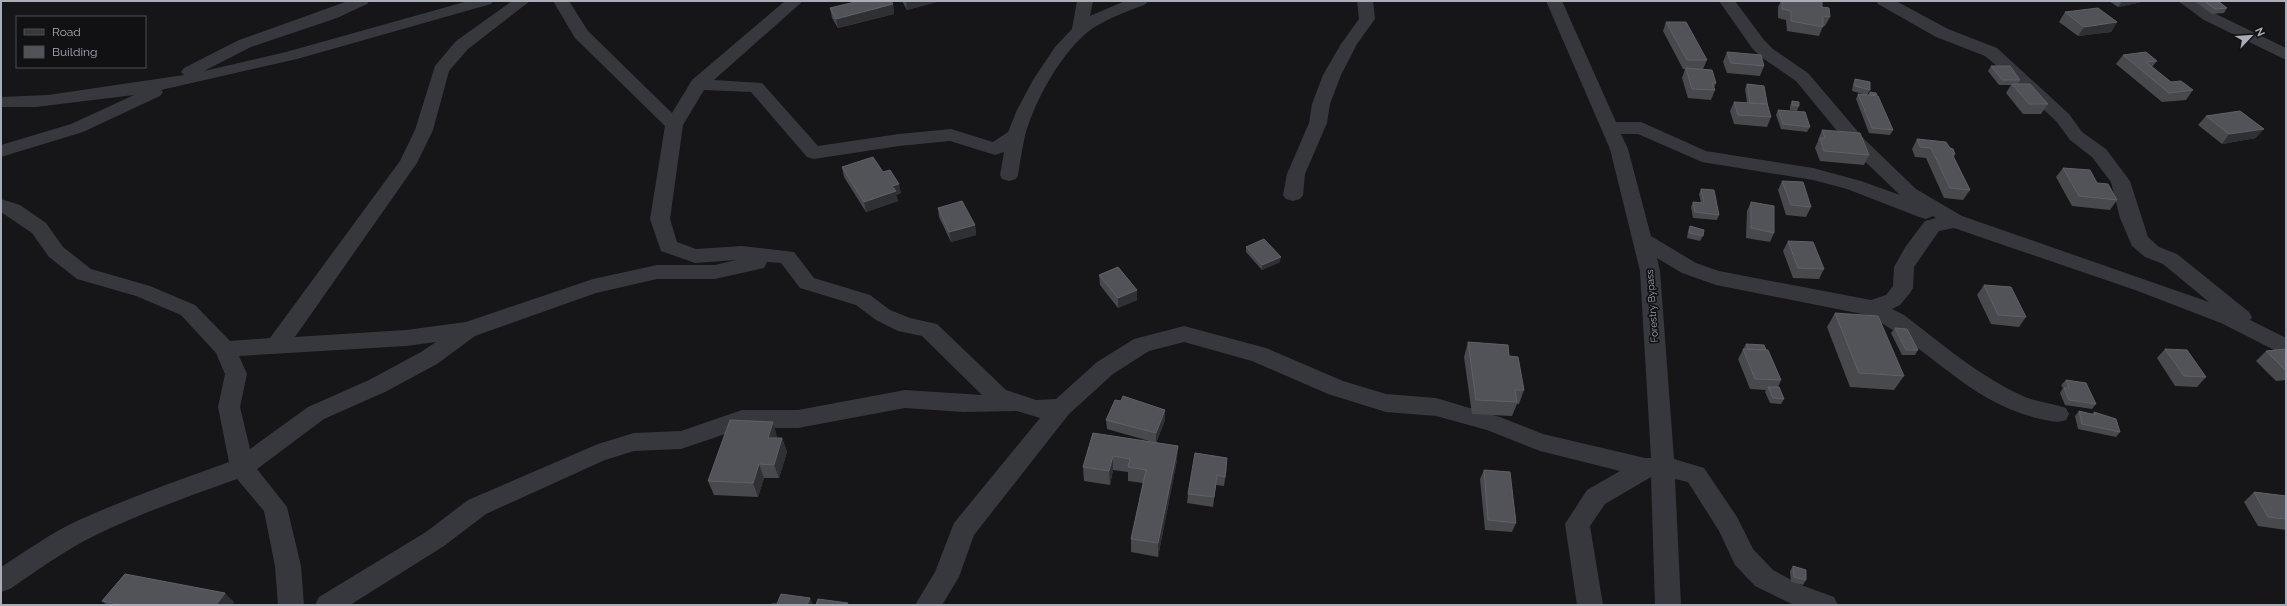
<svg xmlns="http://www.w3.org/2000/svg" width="2287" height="606" font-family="Raleway,sans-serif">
  <rect width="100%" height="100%" fill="#161618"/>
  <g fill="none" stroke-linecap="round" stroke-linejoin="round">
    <path fill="#37383d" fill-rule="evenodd" d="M348,1h21l-2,3 -30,14 -86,29 -47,24 82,-19 182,-51h25l-2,3 -194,55 -136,31 2,2 -3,4 -77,36 -82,25v-12l70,-21 63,-29 -98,12h-35v-10l47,-2 136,-20 -3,-3 3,-4 55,-28z
      M512,1h18l-62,48 -19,22 -16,59 -16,33 -122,174 111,-7 60,-8 127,-43 64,-14h58l21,-5 -41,3 -34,-12 -11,-32 15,-93 -90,-88 -22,-37h16l19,30 84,82 20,-33 93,-79h18l-89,79 48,3 56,63 81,-12 52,-5 42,13 15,-10 9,-22 16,-30 22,-33 17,-18 5,-28h16l-3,15 35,-15h23l-2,3c-18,7 -37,14 -53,24 -30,21 -59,73 -68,108 -3,13 -5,26 -7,39l-2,4 -7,2 -7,-2 -2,-4 4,-23 -9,3 -45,-14 -51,5 -85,13 -7,-2 -56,-65 -47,-2 -21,35 -13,94 7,23 19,7 46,-3 52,6 20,26 56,17 20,15 20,8 27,6 69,66 30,10 20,-1 41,-37 37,-23 50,-13 82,22 77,33 43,13 50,4 64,19 43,17 102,24h6l-11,-187 -30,-122 -64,-148h16l54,121h25l65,29 107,17 48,13 39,14 -49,-47 -55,-67 -35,-24 -9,-9 -33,-47h16l29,39 9,9 35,24 57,67 51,49 46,27 247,86 -46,-38 -18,-7 -13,-11 -12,-28 -9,-36 -19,-25 -22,-17 -13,-18 -58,-54 -14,-12 -49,-19 -58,-33 -2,-3h20l52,28 49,19 72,66 13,18 24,17 24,32 18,56 11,10 18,7 72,58 3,5 -2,3 36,18v18l-65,-33 -86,-33 -181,-62 -15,3 -25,36 -1,21 -3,5 -10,12 -8,4 12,6c38,29 76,62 121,82 12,5 28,6 41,11l3,6 -3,6c-10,4 -19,0 -30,-2 -70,-18 -108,-72 -169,-103l-151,-30 -34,-12 -25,-15 3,13 14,188 30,9 33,49 16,32 20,21 28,15 33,12 4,8h-44l-39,-19 -20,-21 -16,-34 -31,-49 -13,-3 6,126h-26l-4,-128 -46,27 -15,22 13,79h-26l-12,-81 22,-34 33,-19 -80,-20 -53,-21 -51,-14 -50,-4 -58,-18 -76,-33 -68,-19 -35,9 -36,23 -44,40 -95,121 -15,42 -17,28h-27l20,-33 19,-49 86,-105 -23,-7 -54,1 -58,-4 -107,20h-55l-62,21 -47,2 -29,9 -119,54 -42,32 -94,59h-35l4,-8 107,-65 42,-32 130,-56 36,-11 47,-2 61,-21h56l107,-20 77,5 -60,-59 -24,-5 -22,-11 -20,-15 -56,-17 -19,-25 -14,-1 -3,6 -49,11h-58l-61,14 -121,43 -38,28 -52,28 -61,27 -67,50 30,38 14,59 3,39h-26l-3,-39 -11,-55 -27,-32c-47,17 -96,34 -141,56 -31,15 -58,35 -86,54l-9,3v-25c25,-16 50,-34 78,-47 49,-22 100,-40 150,-58l-11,-55 7,-33 -9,-21 -35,-38 -45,-19 -59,-17 -28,-22 -17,-24 -31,-21v-13l19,6 26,18 17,24 28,22 59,17 45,19 35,36 40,-3 130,-177 15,-31 20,-64 21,-25zM1621,134h17l64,28 111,18 34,9 72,28 7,2 7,-3 3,2 -11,3 -19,25 -12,21 -1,19 -7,9 -15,5 -152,-29 -23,-8 -45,-27 -23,-87zM436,342l-15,10 -52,28 -61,27 -58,42 -10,-42 7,-33 -8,-18 167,-10z
      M1357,1h16l2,18 -18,25 -16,31 -11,29 -3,19 -22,51 -2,21 -3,4 -7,2 -7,-2 -3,-4 4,-21 22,-51 3,-19 11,-29 18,-31 18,-25z
      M2178,1h19l19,13 70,34v12l-82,-40z"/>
  </g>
  <path fill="#47494d" d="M902,1h38l-33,9z
    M1781,1h41v6l8,10 -5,9h-2l-4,10 -32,-5 -1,-11 -8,-2v-11z
    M2109,1h37l-28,6z
    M2194,1h24l9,7 -3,5 -12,1z
    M893,4l1,10 -56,14 -6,-10 -2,-10z
    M2065,12l52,10 -6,10 -33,4 -19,-14z
    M1666,22l41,38 -4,9h-4l17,14 -2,5 1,2 -4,10 -23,-2 -6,-20 3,-9h-2l-20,-38z
    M1727,52l37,14 -4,10 -33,-3 -4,-11z
    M2123,55l34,6 -5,6 19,15 22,8 -7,10 -24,2 -46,-38z
    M1991,66l29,14 -2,4 30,20 -7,10h-18l-17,-21 5,-8h-12l-11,-14z
    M1855,79l15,11 -3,5 -15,-4 1,-7z
    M1747,84l21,24 3,9 -4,10 -33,-3 -4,-13 4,-9 13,1 -2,-14z
    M1870,92l7,3 -1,1 17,34 -3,5 -21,-2 -13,-34 2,-5 10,1z
    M1792,101l7,5 -2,5 -7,-1v-4z
    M1778,110l32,17 -3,5 -26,-3 -5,-14z
    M2206,116l50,22 -34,6 -24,-19z
    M1822,130l47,25 -5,10 -44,-4 -5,-13 3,-7v-1z
    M1917,139l33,9 5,6 -1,3 16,33 -7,10 -19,-2 -18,-40 -11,-1 -3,-8z
    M842,167l41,5 18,21 -5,2 2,6 -32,11 -22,-35z
    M2063,168l34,15 20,17 -7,10 -38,-4 -16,-29z
    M1782,181l29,26 -5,10 -20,-2 -8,-25z
    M1701,189l18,26 -2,5 -24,-2 -2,-11 2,-5 8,1 -2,-9z
    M1751,202l23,31 -4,9 -24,-4 1,-27z
    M938,208l37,17 1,10 -25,7 -12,-25z
    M1690,226l13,10 -3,5 -13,-3 1,-7z
    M1788,241l36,28 -5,10 -26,-1 -10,-27z
    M1246,247l34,15 -18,8 -16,-18z
    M1099,275l38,15v10l-19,8 -18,-23z
    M1984,285l42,32 -7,10 -28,-3 -14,-29z
    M1835,313l69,63 -10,14 -44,-3 -23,-60z
    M1895,328l23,22 -3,5h-13l-11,-22z
    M1468,342l41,14 15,34 -5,14h-2l-5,12 -40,-2 -8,-57z
    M1746,344l20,6 15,30 -3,7 6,12 -3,5 -11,-1 -5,-11 1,-2 -16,-1 -12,-30z
    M2165,349l41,28 -9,10 -22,-1 -18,-28z
    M2286,349v31l-10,1 -20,-20 10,-10z
    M2066,380l30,24 -4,5 -27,-4 -5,-12 3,-5 -2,-3z
    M1121,401l44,9v10l-9,23 -49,-14 -1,-9z
    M2079,411l13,3 2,-2 26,20 -4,5 -38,-8 -3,-13z
    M1093,433l84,27 -19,97 -27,-5v-13l12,-56 -15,-2v-9l-15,-2 -3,15 -26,-4 -1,-14z
    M777,436v2h5l5,14 -8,26h-15l-6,19 -44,-2 -6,-14z
    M1227,467l-3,19 -8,-1 -3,22 -26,-4 1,-9z
    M1484,470l32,53 -4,9 -27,-2 -5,-51z
    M2254,492l32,4v34l-28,-4 -14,-24z
    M1793,566l13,14 -3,5 -12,-3 -1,-11z
    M102,601l132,1 -2,3h-125z"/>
  <path fill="#2f3033" d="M906,1h34l-33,9z
    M2122,1h24l-28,6z
    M893,4l1,10 -56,14 -2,-9z
    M2117,22l-6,10 -33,4 6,-9z
    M2264,129l-8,9 -34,6 7,-10z
    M899,184l2,9 -5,2 2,6 -32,11 -2,-10 28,-16z
    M975,225l1,10 -25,7 -2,-10z
    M1281,257l-1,5 -18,8v-5z
    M1137,290v10l-19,8v-10z
    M1165,410v10l-9,23v-10z
    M773,422l4,14 -5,15 -4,-13z
    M782,438l5,14 -8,26 -5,-13z
    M1178,446l-1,14 -19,97v-14z
    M1113,456v14l-3,15 -1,-14z
    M1227,458v9l-3,19 1,-9z
    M759,464l5,14 -6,19 -5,-14z
    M225,593l9,9 -2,3h-16z
    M810,598l3,7h-6z"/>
  <path fill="#525359" stroke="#5f6168" d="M859,1h32l2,3 -57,15 -6,-11z
    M1782,1h40v6l7,1 1,9 -7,-1v11l-32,-6v-10l-9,-2z
    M2204,1h14l9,7 -12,1z
    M2098,8l19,14 -33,5 -19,-15z
    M1666,22h20l21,38h-20z
    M1727,52l34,3 3,11 -33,-3z
    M2146,52l11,9 -11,1 25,20 10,-1 12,9 -24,3 -46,-38z
    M1991,66h19l10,14h-18z
    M1686,68l26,2 4,13h-4l3,7 -23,-1z
    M1855,79l15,3v8l-15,-4z
    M1747,84l17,2 4,22 -1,-4 -17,-1z
    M2012,84h18l18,20h-19z
    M1870,92l6,1 1,2 -7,-1z
    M1858,94l20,2 15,34 -21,-2z
    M1792,101l7,1v4l-7,-1z
    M1734,102l33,2 4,13 -33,-2z
    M1778,110l27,2 5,15 -27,-3z
    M2240,111l24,18 -35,5 -23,-18z
    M1822,130l38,3 9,22 -45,-4 -4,-13h5z
    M1917,139l29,3 4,6 3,1 2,5h-3l18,36 -20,-2 -19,-40 -11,-1z
    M873,157l10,15 7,-2 9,14 -7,2 4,5 -32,11 -22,-35z
    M2063,168l27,2 7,13 11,1 9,16 -38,-4z
    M1782,181l21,1 8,25 -20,-2z
    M1701,189l13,1 5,25 -24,-3 -2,-10 11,1z
    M962,201l13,24 -26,7 -11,-24z
    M1751,202l23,4v27l-23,-5z
    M1690,226l14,4 -1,6 -14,-3z
    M1264,239l17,18 -19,8 -16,-18z
    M1788,241l25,1 11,27 -26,-1z
    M1118,267l19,23 -19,8 -19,-23z
    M1984,285l27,2 15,30 -28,-2z
    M1835,313l43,3 26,60 -45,-3z
    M1895,328l12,1 11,21h-12z
    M1468,342l40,3 1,11 9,1 6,33h-9l2,12 -41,-2z
    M1746,344l18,1 2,5 -18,-1z
    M1743,349l25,1 13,30 -26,-1z
    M2165,349l22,1 19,27 -22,-1z
    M2286,349v22l-20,-20z
    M2066,380l20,3 10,21 -27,-4 -5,-12h5z
    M1768,387h11l5,12 -11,-1z
    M1123,396l42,14 -9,23 -50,-13 9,-20 6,1z
    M2079,411l16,4 -1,-3 22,7 4,13 -38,-8z
    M730,420l43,2 -5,16h14l-8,27 -15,-1 -6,19 -45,-2z
    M1093,433l85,13 -20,97 -27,-4 15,-69 -18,-3 2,-8 -17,-3 -4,15 -26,-4z
    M1195,453l32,5 -2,19 -8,-2 -3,22 -26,-3z
    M1484,470l26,2 6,51 -28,-3z
    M2254,492l32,4v23l-18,-2z
    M1793,566l13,4v10l-12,-3z
    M125,574l100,19 -9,12h-92l-22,-4z
    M781,594l29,4 -3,7h-35v-1h5z
    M818,599l30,4 -1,2h-31z"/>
  <g text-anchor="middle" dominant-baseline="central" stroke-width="3.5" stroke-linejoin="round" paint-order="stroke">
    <g font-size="10" fill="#a8adb8" stroke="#111113">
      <text transform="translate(1652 306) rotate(-94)">Forestry Bypass</text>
    </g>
  </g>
  <rect width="2287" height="606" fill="none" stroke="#a8adb8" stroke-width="4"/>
  <rect x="16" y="16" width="130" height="52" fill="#111113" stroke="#4d4f55"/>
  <rect x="24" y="29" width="20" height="6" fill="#37383d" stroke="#4d4f55"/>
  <text x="52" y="36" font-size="12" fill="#a8adb8">Road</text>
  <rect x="24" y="46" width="20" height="12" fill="#525359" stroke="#4d4f55"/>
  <text x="52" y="56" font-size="12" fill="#a8adb8">Building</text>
  <g transform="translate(2251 36) rotate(65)" stroke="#111113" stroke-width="3" paint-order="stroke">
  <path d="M0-3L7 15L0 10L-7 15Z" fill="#a8adb8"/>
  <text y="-6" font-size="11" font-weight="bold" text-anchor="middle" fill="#a8adb8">N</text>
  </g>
</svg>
